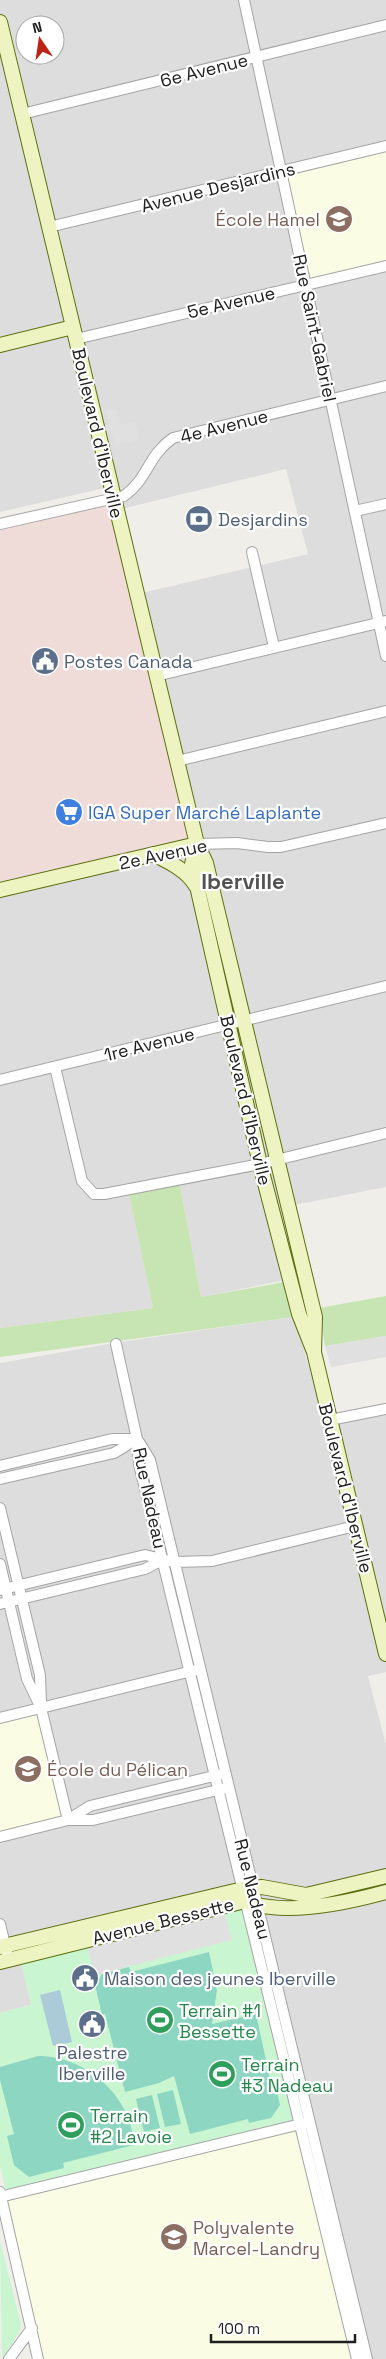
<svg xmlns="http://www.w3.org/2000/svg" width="386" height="2359" font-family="'Space Grotesk',sans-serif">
  <rect width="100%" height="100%" fill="#f0eee8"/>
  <path fill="#dedddd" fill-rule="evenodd" d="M0,0h386v1187l-102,20 16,70 -99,20 -22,-117 -50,14 24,114 -153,20v-441l192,-42 -63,-249 179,-42 -22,-85 -173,42 -4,-24 -109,25zM25,25h30v30h-30z
    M294,1317l30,100 62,-12v267l-18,4 18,69v614h-30l-334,-397 9,43 -31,8v-650l120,-21z"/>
  <path fill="#efdcd9" d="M108,505l89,339 -197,37v-352z"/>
  <path fill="#fafce4" d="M386,146v120l-80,19 -25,-114z
    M41,1708l27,112 -68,15v-117z
    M309,2122l58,237h-326l-40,-162z"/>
  <path fill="#c7e5b3" d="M179,1180l22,117 84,-15 9,35 -294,40v-29l153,-20 -24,-114z
    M386,1296v40l-61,10 -6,-38z"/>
  <path fill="#caf5d1" d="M245,1901l54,224 -293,66 -6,-25v-153l31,-8 -10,-43z
    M0,2241l21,83 -1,7 -18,28z"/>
  <path fill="#8dd7c2" d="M209,1952l8,38 -5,34 44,-10 15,69 4,-1 5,23 -9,13 -22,5 -1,-4 -58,15 -16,-58 -15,7 -34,9 -20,-78 -3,1 -7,-30 7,-11 27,-7 2,5z
    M38,2056c48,0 94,40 96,89l-71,18 1,5 -35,9 -15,-12 -7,-29 7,-2 -14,-54v-13z
    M173,2090l8,34 -16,3 -8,-33z
    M152,2095l8,33 -16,4 -8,-33z"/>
  <path fill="#e0e0e0" d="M117,409l4,16 14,-3 5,17 -25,6 -9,-34z
    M386,1336v21l-55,10 -6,-21z
    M224,1911l8,29 -137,35 -8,-29z"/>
  <path fill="#accbd9" d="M60,1990l12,52 -19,4 -13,-51z"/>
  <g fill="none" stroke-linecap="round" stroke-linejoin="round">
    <g stroke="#a4a4a4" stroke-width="12">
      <path id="street" d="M244,0l142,656
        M22,114l364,-89
        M49,227l337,-81
        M76,339l310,-73
        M355,511l31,-7
        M0,524l124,-28c25,-18 23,-40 49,-58l213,-52
        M252,552l22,95
        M156,676l230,-55
        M177,761l209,-50
        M197,844l40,-1 31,4h13l105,-24
        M55,1067l27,114 12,13h10l156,-30 126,-31
        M0,1080l386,-94
        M116,1344l21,95 2,25 218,895
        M330,1420l56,-11
        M139,1442l11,18 217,899
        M0,1466l112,-27h24
        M0,1479l114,-26 23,-14
        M0,1508l40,167 1,27
        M0,1564l27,115 14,29 27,112
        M0,1590l145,-35 29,7 38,-1 143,-35
        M0,1604l145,-35 17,-9
        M0,1718l196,-48
        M69,1819l21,-13 132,-32
        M0,1837l68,-17h25l133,-32
        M0,1924l7,29
        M0,2192l38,167
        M0,2197l305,-74
        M9,2359l23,-31"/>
    </g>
    <g stroke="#5c6f0f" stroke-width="16">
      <path id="secondary" d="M0,22l197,822 9,19 109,454 -1,35
        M0,345l73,-18
        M197,844l-5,20 68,300 39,150 15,38 72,302
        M153,854c16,8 34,16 43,32
        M0,890l197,-46
        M0,1947l243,-58 19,-2 44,8 80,-19
        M0,1962l245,-61c39,16 101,2 141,-9"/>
    </g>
    <use href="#street" stroke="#fff" stroke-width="10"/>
    <use href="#secondary" stroke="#edf4c1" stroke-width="14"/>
  </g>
  <defs>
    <g id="school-disc" transform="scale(1.4375)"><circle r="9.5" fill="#8d6e63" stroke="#fff"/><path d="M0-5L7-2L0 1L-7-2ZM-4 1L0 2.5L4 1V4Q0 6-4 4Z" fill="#fff"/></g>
    <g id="bank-disc" transform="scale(1.4375)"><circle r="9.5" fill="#5c6f8a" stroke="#fff"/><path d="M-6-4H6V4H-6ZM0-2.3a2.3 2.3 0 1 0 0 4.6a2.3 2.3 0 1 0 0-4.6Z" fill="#fff"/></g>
    <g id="civic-disc" transform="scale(1.4375)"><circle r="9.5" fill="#5c6f8a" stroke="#fff"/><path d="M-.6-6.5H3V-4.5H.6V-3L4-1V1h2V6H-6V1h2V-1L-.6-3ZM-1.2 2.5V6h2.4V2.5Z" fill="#fff"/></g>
    <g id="supermarket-disc" transform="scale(1.4375)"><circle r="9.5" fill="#3f7fe0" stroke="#fff"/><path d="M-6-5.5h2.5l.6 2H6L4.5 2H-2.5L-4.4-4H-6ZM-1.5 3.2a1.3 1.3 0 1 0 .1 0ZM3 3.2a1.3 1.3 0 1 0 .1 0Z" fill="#fff"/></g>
    <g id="stadium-disc" transform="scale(1.4375)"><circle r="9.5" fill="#2e9e5b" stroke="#fff"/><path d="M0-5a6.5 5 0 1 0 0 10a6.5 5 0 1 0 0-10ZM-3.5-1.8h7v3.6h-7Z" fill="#fff"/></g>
  </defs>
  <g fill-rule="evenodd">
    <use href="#school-disc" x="339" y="219"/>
    <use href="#bank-disc" x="199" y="519"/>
    <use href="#civic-disc" x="45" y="661"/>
    <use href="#supermarket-disc" x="69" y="812"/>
    <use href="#school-disc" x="28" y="1769"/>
    <use href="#civic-disc" x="85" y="1978"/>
    <use href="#stadium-disc" x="160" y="2020"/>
    <use href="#civic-disc" x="92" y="2024"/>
    <use href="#stadium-disc" x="222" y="2074"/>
    <use href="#stadium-disc" x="71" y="2125"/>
    <use href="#school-disc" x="174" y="2237"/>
  </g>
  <g text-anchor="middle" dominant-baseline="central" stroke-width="4.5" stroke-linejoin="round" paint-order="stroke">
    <g font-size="18" fill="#202020" stroke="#fff">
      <text transform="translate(204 70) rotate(-14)">6e Avenue</text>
      <text transform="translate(218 187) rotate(-14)">Avenue Desjardins</text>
      <text transform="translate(231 302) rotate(-13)">5e Avenue</text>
      <text transform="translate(315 328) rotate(78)">Rue Saint-Gabriel</text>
      <text transform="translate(224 426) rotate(-14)">4e Avenue</text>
      <text transform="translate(98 433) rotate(77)">Boulevard d'Iberville</text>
      <text transform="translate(163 854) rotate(-12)">2e Avenue</text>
      <text transform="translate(149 1044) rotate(-14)">1re Avenue</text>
      <text transform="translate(246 1100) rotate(77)">Boulevard d'Iberville</text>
      <text transform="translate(346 1488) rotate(76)">Boulevard d'Iberville</text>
      <text transform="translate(150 1498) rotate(78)">Rue Nadeau</text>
      <text transform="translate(253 1889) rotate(76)">Rue Nadeau</text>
      <text transform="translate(163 1921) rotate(-14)">Avenue Bessette</text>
    </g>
    <g font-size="18" fill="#785e54" stroke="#fff" text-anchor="start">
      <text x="320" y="219" text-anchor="end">École Hamel</text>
      <text x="47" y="1769">École du Pélican</text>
      <text x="193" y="2227">Polyvalente<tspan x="193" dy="21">Marcel-Landry</tspan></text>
    </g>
    <g font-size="18" fill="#4e5e75" stroke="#fff" text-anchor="start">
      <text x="218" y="519">Desjardins</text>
      <text x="64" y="661">Postes Canada</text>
      <text x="104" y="1978">Maison des jeunes Iberville</text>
      <text x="92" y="2052" text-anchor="middle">Palestre<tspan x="92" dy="21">Iberville</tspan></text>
    </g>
    <g font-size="18" fill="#366cbe" stroke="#fff" text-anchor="start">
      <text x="88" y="812">IGA Super Marché Laplante</text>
    </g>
    <g font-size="18" fill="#27864d" stroke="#fff" text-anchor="start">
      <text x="179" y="2010">Terrain #1<tspan x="179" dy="21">Bessette</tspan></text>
      <text x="241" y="2064">Terrain<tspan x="241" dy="21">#3 Nadeau</tspan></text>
      <text x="90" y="2115">Terrain<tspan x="90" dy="21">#2 Lavoie</tspan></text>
    </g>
    <g font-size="22" font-weight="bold" fill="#535353" stroke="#fff">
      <text x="243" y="881">Iberville</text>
    </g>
  </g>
  <g transform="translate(40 40) rotate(347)"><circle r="24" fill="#ffffff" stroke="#a6a6a6"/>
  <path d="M0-4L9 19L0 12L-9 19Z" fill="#be2212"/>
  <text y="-8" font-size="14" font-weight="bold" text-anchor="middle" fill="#202020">N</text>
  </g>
  <path d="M211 2334v8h144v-8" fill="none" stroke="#202020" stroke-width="2.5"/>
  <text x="218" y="2334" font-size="15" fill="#202020" stroke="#ffffff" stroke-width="4" paint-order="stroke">100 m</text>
</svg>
